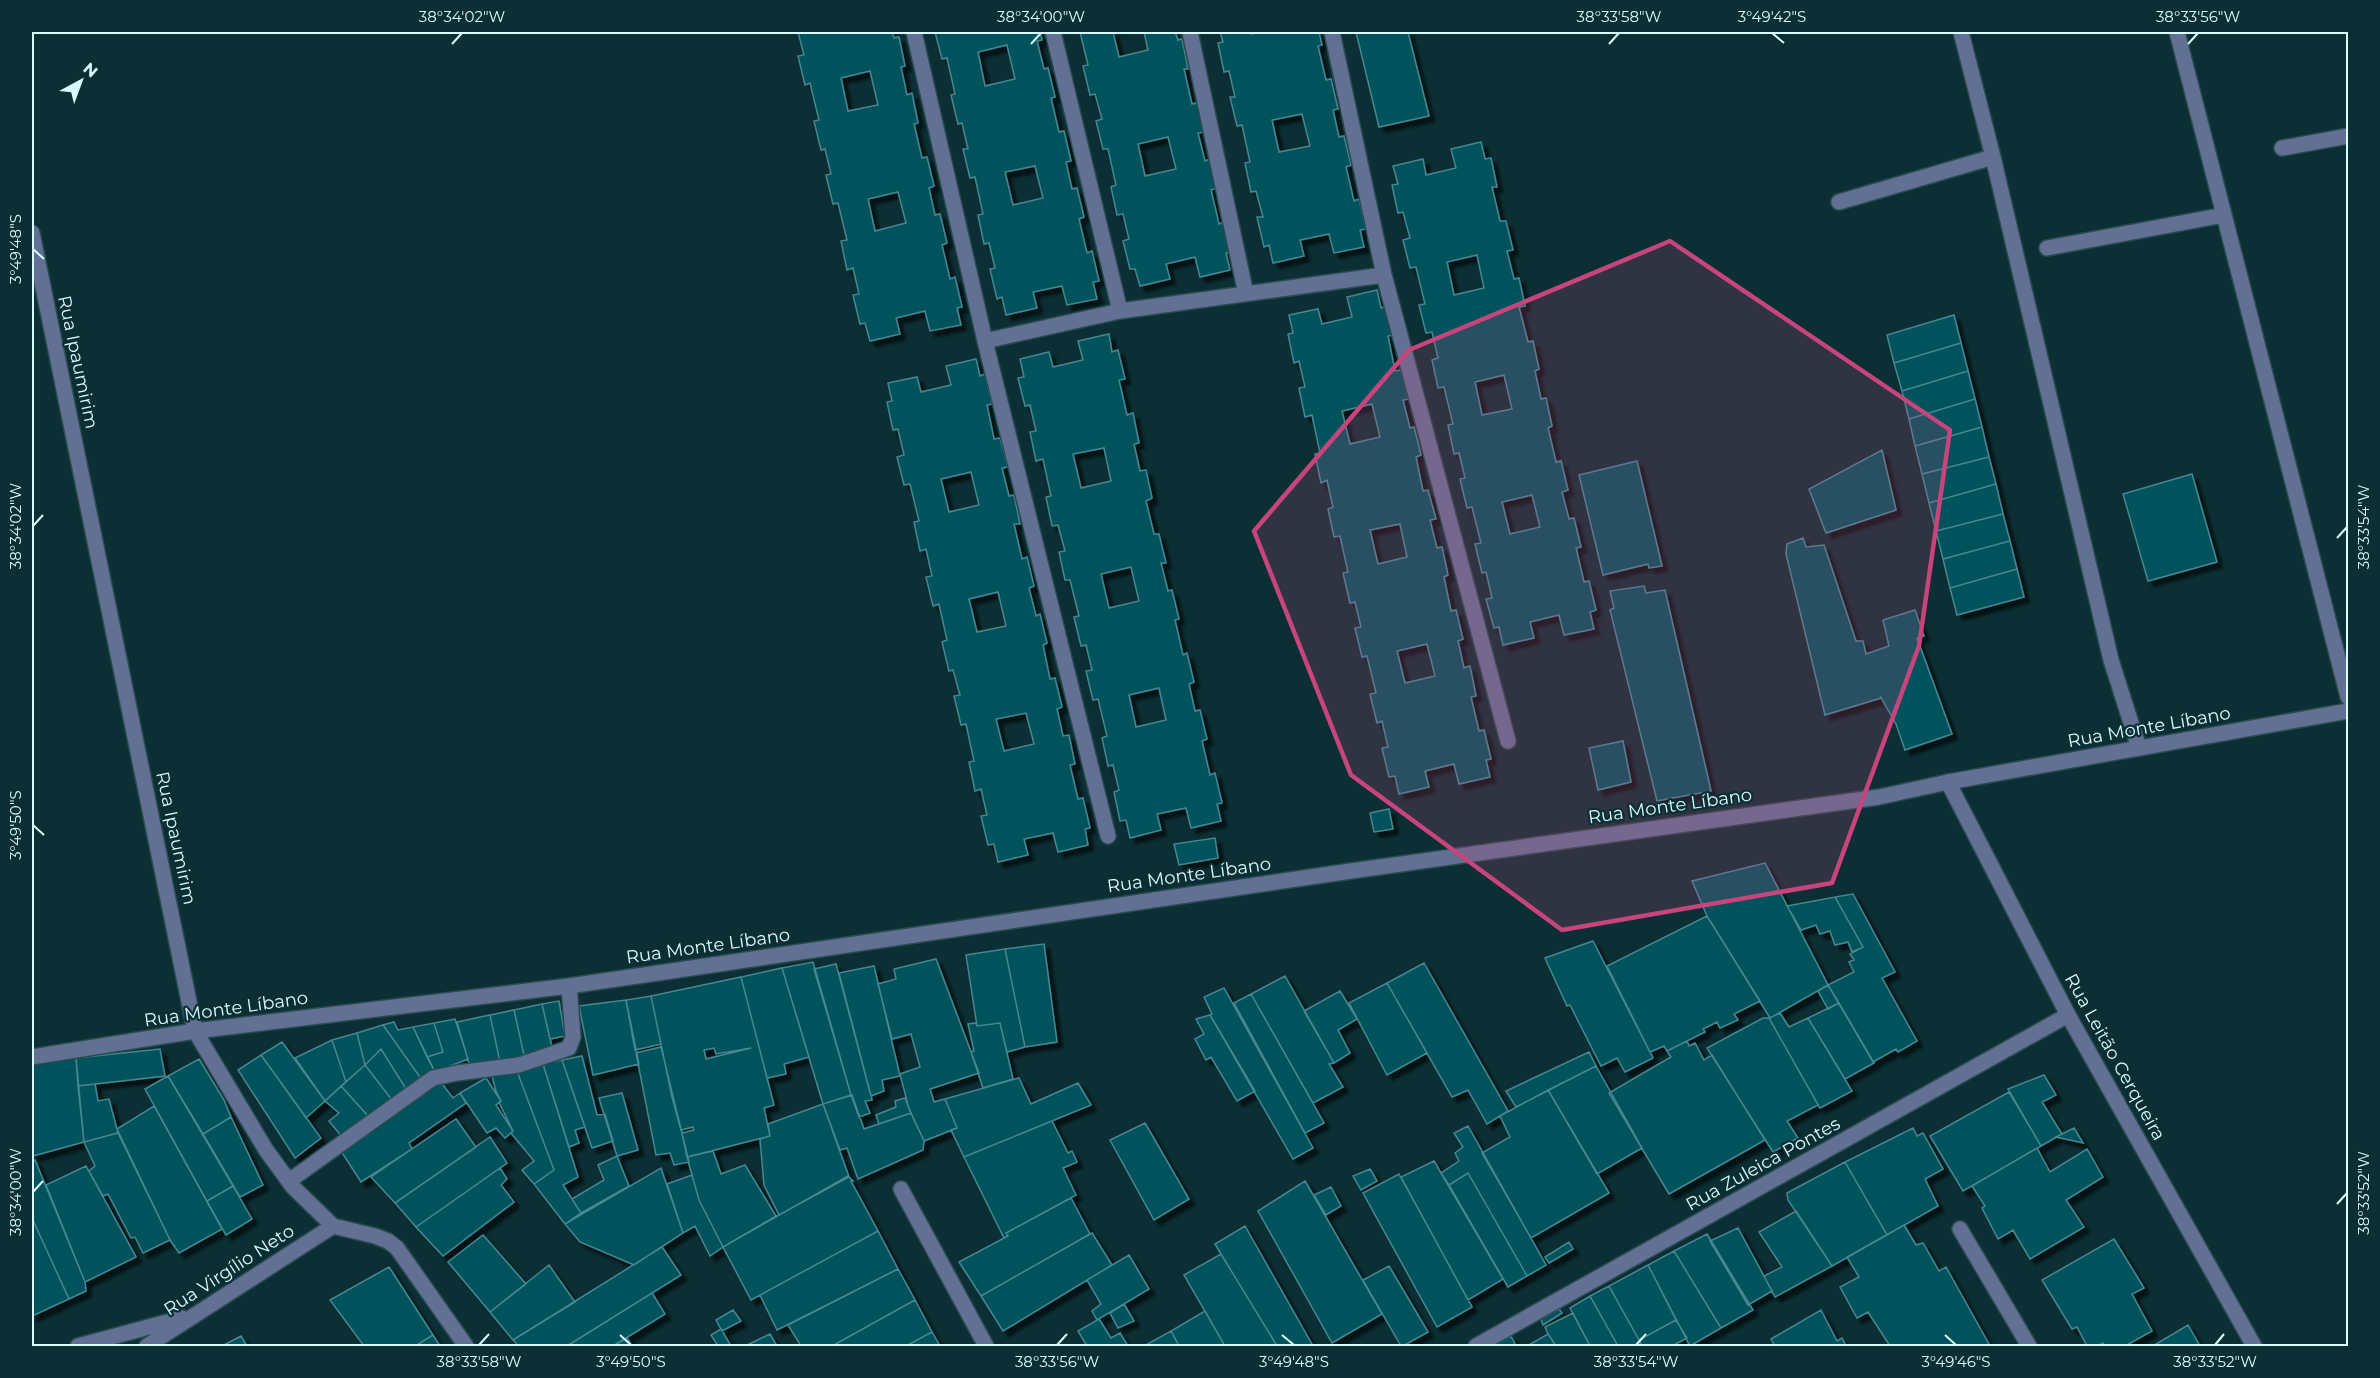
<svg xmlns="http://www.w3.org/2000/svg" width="2380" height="1378" font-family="Montserrat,sans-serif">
  <defs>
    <filter id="shadow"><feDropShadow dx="5.5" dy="5.5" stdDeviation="1.5" flood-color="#0009"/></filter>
  </defs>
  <rect width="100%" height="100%" fill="#0b2f34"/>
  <path fill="#02525c" stroke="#468791" stroke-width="1.5" fill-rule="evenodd" filter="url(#shadow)" d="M798,32h94l2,6 5,-1 6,29 -4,1 6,28 5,-2 6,30 -4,1 8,34 5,-1 7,29 -5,2 6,27 5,-1 7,29 -5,2 8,34 5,-2 7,30 -5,1 4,17 -31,6 -5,-20 -29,7 4,16 -30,7 -5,-18 -5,1 -7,-29 6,-1 -6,-26 -6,2 -6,-29 6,-1 -9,-37 -5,1 -7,-29 5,-1 -6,-25 -4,1 -7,-29 5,-1 -9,-37 -5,2 -7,-29 6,-1zM870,71l8,34 -30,6 -7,-33zM898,192l8,31 -31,8 -7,-32z
    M935,32h105l2,8 -5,1 7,28 4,-1 7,29 -4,1 8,34 5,-1 7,30 -5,1 6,27 5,-1 7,29 -5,2 8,34 5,-2 7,30 -6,1 4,17 -30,6 -5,-19 -29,6 4,16 -31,7 -4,-18 -5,2 -7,-30 5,-1 -6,-25 -5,1 -6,-29 5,-1 -8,-37 -5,1 -7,-29h5l-6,-26 -4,1 -7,-29 4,-1 -8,-36 -5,1zM1007,45l8,34 -30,7 -7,-34zM1035,166l8,32 -30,7 -8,-33z
    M1080,32h33l6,25 29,-7 -4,-18h31l3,8 4,-1 6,30h-4l8,35 5,-1 7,29 -6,1 7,28 5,-2 7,29 -6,2 8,34 6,-2 7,30 -6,1 4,17 -30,7 -5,-20 -29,7 4,15 -30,7 -5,-17h-5l-7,-28 6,-2 -6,-25 -6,1 -6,-28 5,-2 -8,-36h-5l-7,-28 6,-2 -7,-25 -5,1 -7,-29 5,-1zM1168,137l8,32 -31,7 -7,-32z
    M1220,32h32v2l9,-2h58l3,13 -4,1 8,34 5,-1 7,30 -5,1 6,27 5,-1 7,29 -5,2 8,34 5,-2 7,30 -6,1 4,17 -30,6 -5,-19 -29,6 4,16 -31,7 -4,-18 -5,2 -7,-30h6l-7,-26 -5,1 -6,-29 5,-1 -8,-37 -5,1 -7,-29h5l-6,-26 -5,1 -6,-29 5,-1zM1302,114l8,32 -31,6 -7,-32z
    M1356,32h52l21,84 -50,11z
    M1481,142l4,17 6,-1 6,29h-5l8,34h6l7,29 -6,1 7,28 5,-1 6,28 -6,1 9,35 5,-1 6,28 -4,2 6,28 5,-1 6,28 -4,2 8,34 5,-1 7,29 -6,2 7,27 5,-1 7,29 -5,1 8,34 5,-1 7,29 -6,2 4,17 -30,6 -5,-20 -29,7 4,16 -31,7 -4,-18 -5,1 -8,-29 6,-1 -6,-26 -4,1 -7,-29 6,-1 -9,-36 -5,1 -7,-29 5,-1 -6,-25 -5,1 -6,-29 5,-1 -9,-37 -6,1 -6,-28 6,-2 -6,-26 -6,1 -7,-28 6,-1 -9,-37 -6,1 -7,-28 7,-2 -7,-26 -5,1 -6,-28 6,-1 -5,-18 30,-7 3,16 30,-7 -5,-19zM1477,255l7,33 -30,7 -7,-33zM1504,375l8,34 -30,6 -7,-33zM1532,495l8,32 -30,7 -8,-32z
    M1377,290l4,18 6,-2 6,29 -5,1 7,35 6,-1 8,29 -6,1 7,28 4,-1 7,28 -5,2 7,34 5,-1 8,29 -6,1 7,28 5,-1 6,28 -4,2 7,34 5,-1 7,29 -5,2 6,27 6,-2 6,30 -5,1 8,34 5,-1 7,29 -5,1 4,17 -31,7 -5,-20 -29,7 4,16 -30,7 -4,-18 -6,1 -7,-29 6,-1 -6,-26 -5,2 -7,-29 6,-1 -9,-37 -5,1 -7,-29 6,-1 -6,-25 -5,1 -7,-30 5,-1 -8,-36 -6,1 -6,-28 5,-2 -6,-27 -6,3 -6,-29 5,-1 -8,-38 -7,2 -6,-29 6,-1 -6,-26 -5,2 -6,-29 5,-1 -4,-18 29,-6 4,15 30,-7 -5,-20zM1372,404l8,33 -30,7 -8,-33zM1400,524l7,33 -29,7 -8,-34zM1427,644l8,32 -30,7 -8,-32z
    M1954,315l7,28 -67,20 -7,-28z
    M1109,334l3,18 6,-2 7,29 -6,1 8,35 6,-2 6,30 -5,1 6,27 6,-1 6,28 -6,3 8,33h5l7,29h-5l7,28 4,-1 7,29 -4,1 8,35 4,-2 7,29 -5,2 6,27 5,-1 7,29 -5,2 8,34 5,-2 7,30 -5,1 4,17 -30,7 -5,-20 -29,6 4,16 -31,8 -4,-18 -6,1 -6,-29 5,-2 -6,-25 -5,1 -6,-28 5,-2 -9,-37 -5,1 -7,-29 6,-1 -6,-25 -5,1 -7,-29 5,-1 -9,-36h-5l-6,-28 6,-1 -7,-26 -6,1 -6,-29 5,-1 -8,-37 -7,2 -6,-29 6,-1 -6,-26 -5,1 -7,-28 6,-1 -4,-18 29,-7 4,15 30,-7 -5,-19zM1104,448l7,33 -30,7 -8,-34zM1131,567l8,34 -30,7 -8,-34zM1159,688l7,32 -30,7 -7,-32z
    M1961,343l7,28 -66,20 -8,-28z
    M976,359l4,17 5,-2 7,30 -5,1 7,34 6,-1 8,29 -6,1 7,28 5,-1 6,29h-6l8,35 5,-2 7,29 -5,2 7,28 4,-2 7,29 -4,2 7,34 5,-1 7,29 -5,2 6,27 6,-1 6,29 -5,1 8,34 5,-1 7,30 -5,1 3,16 -30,7 -5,-19 -29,6 4,16 -30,7 -4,-18 -6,1 -7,-29 6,-1 -6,-26 -6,2 -6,-29 5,-1 -8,-37 -5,1 -7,-29 6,-1 -7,-25 -4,1 -7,-29 5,-2 -8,-36 -6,2 -7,-29 6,-1 -6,-27 -6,2 -6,-29 5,-1 -9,-37 -6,1 -7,-28 7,-2 -6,-26 -5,1 -6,-28 5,-1 -4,-18 29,-6 4,15 30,-7 -5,-19zM971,472l8,33 -30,7 -8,-33zM998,592l8,34 -29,6 -8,-33zM1026,713l8,31 -30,7 -8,-32z
    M1968,371l7,28 -66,20 -7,-28z
    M1975,399l7,28 -67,19 -6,-27z
    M1982,427l7,30 -67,17 -7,-28z
    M1882,450l14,60 -70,23 -17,-44z
    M1989,457l7,27 -67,19 -7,-29z
    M1637,461l25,105 -13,2 -1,-4 -45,11 -24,-100z
    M2192,474l25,88 -69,19 -25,-87z
    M1996,484l7,30 -67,17 -7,-28z
    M2003,514l7,27 -67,18 -7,-28z
    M1803,538l3,9 18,-2 32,96h7l3,13 23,-8 -6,-26 32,-10 9,26 -7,2 35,96 -47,16 -9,-26 -16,-28 1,2 -56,17 -39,-161 1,-10z
    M2010,541l7,28 -67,19 -7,-29z
    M2017,569l7,28 -67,18 -7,-27z
    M1644,586l2,7 19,-3 46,201 -54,10 -47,-191 4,-2 -4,-17z
    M1623,741l8,41 -33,8 -9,-42z
    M1389,809l4,20 -19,3 -4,-19z
    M1215,838l3,20 -39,7 -5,-21z
    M1765,863l63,122 -58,33 -63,-102 -15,-35z
    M1853,894l42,78 -13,6 35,63 -19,11 -2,-3 -23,13 -45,-77 26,-13 -5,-10 5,-2 -4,-6 13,-7 -28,-50z
    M1835,897l28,50 -11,5 -4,-10 -13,3 -5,-14 -10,3 -4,-9 -15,5 -14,-24z
    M1707,916l53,85 -26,13 4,6 -18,8 -3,-6 -14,7 2,3 -38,19 -3,-5 -14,6 -43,-86z
    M1593,941l60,117 -28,14 -8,-14 -16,8 -31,-61 -3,1 -22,-48z
    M1044,944l13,98 -32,5 -20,-98z
    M1005,949l20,98 -18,5 -7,-29 -23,3 -11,-71z
    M936,959l43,114 -49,16 4,13 11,-3 12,29 -33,13 -15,-32 -9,-35 20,-7 -9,-33 -19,5 -14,-55 18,-5 -2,-10z
    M813,962l38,133 -28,9 -41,-136z
    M1424,963l84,148 -21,13 -19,-34 -16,7 -65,-114z
    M836,964l36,136 -7,1 5,12 -11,4 -8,-22 -37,-126z
    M874,966l26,110 -18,4 2,11 -13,5 -32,-123z
    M782,968l27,89 -25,7 2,10 -19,4 -26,-101z
    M1285,976l49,87 -5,1 14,23 -30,16 -62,-109z
    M741,977l33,128 -10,3 6,28 -83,21 -5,-24 12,-3 -1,-3 -12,3 -9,-33 -21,-101zM714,1048l2,6 35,-6 -45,11 -2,-9z
    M1387,983l40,70 -40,22 -38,-72z
    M1828,985l11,18 -11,6 -10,-18z
    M1224,988l89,160 -20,11 -83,-144 2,-1 -8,-17z
    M1340,991l17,28 -19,11 12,23 -16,10 -30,-52z
    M1251,994l73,129 -19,10 -71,-130z
    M651,996l10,48 -26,6 -9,-50z
    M626,1000l13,64 -46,11 -14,-69z
    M559,1001l6,35 -15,3 -8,-35z
    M1839,1003l35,60 -29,16 -37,-61z
    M542,1004l10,43 -28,8 -10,-45z
    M514,1010l10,45 -24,7 -10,-47z
    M1780,1013l9,14 19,-9 44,73 -32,17 -51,-90z
    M490,1015l10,47 -29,8 -14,-48z
    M1210,1015l45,76 -18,10 -26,-44 -5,3 -11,-21 9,-5 -8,-15z
    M1763,1018h6l49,87 -31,16 11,17 -25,14 -66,-104z
    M455,1019l13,40 -33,13 -8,-15 16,-5 -9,-29z
    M394,1022l4,8 15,-3 22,45 -13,8 -39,-55z
    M434,1023l9,29 -16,5 -14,-30z
    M976,1023l1,3 23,-3 13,56 -30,9 -12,-36 3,-1 -6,-27z
    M383,1025l39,55 -16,9 -25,-40 -16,16 -8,-32z
    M357,1033l8,32 -19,17 -14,-42z
    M332,1040l14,42 -21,19 -30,-43z
    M1687,1041l2,5 6,-3 9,17 8,-5 53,85 -96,54 -60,-101 62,-36 -4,-6z
    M282,1042l43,59 -19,17 -45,-63z
    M661,1047l28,115 -15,3 -4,-12 -14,2 -20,-102z
    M160,1049l5,27 -87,10 -2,-28z
    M381,1049l25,40 -14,11 -27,-35z
    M1589,1052l7,14 -80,41 -10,-16z
    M261,1055l60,83 -26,20 -57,-88z
    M582,1056l15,59 8,-1 8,27 -21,7 -30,-88z
    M76,1058l8,84 -51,14 -1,-92z
    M199,1059l25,41 7,17 -28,17 -35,-58z
    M562,1060l23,67 -10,3 4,13 -10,4 -26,-83z
    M543,1064l35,113 -15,8 18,28 -16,11 -31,-40 20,-14 -37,-99z
    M365,1065l27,35 -23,17 -28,-31z
    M1596,1066l46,82 -45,26 -49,-84z
    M517,1071l37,99 -20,14 -12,-14 12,-9 -23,-28 2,-2 -14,-29 2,-1 -5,-10 -4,-15z
    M2044,1075l12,20 -14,7 20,32 -21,12 -33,-57z
    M168,1076l65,110 -26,15 -62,-112z
    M486,1078l15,23 -5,4 17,26 -8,7 -9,-10 -9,5 -27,-40z
    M1019,1078l12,26 47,-21 13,22 -127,52 -13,-27 6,-2 -12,-29z
    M440,1081l13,17 7,-5 6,10 -57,40 3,6 -51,33 -20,-31z
    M95,1084l3,17 11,-2 9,34 -34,9 -6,-56z
    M341,1086l28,31 -27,20 -13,-16 10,-8 -14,-12z
    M1548,1090l61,103 -78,45 -49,-85 28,-16 -10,-21z
    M2009,1092l32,54 -78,45 -33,-55z
    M622,1093l16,57 -21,6 -18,-58z
    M852,1095l12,34 47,-16 13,28 -1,9 -65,29 -11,-31 -7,2 -17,-46z
    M905,1098l6,15 -32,11 -3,-9 20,-8 -1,-6z
    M823,1104l26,73 -70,38 -15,-30 -4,-46 10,-3 -2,-12z
    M154,1106l68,123 -43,24 -9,-13 -53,-111z
    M231,1117l32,68 -23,12 -37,-63z
    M456,1119l20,28 -81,56 -24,-26z
    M1052,1121l16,32 4,-2 5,11 -14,6 13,27 -70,38 2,3 -4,2 -40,-81z
    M1145,1123l44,76 -35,21 -44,-80z
    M1468,1126l78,139 -19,11 -59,-103 -19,12 -8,-12 18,-12 -4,-8 8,-6 -9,-14z
    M1913,1128l4,8 6,-3 20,36 -18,10 13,27 -51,29 -42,-73z
    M2074,1128l9,15 -27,-6z
    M118,1133l52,107 -27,13 -8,-16 -4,1 -23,-44 -5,2 -14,-25 6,-5 -11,-24z
    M490,1137l17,26 -91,64 -21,-24z
    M2037,1148l13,24 37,-23 16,28 -37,23 18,27 -54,32 -17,-29 -15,9 -16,-31 3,-2 -13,-20z
    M713,1151l8,23 24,-9 31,51 -53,31 -24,-47 -12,-43z
    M617,1156l12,30 -48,27 -9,-14 32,-19 -6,-15z
    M32,1158v3l3,-1 50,122 1,9 -17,8 -37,-81z
    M1434,1161l69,118 -35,21 -67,-123z
    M1845,1162l42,73 -55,31 -44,-66 -1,-7z
    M86,1166l50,91 -51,25 -39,-97z
    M500,1168l7,11 -6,6 13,17 -71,54 -27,-29z
    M661,1168l22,65 -49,32 -54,-23 -15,-18z
    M1370,1169l7,12 -16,9 -8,-14z
    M1468,1173l59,103 -19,11 -59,-102z
    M1399,1174l73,133 -35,20 -74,-134z
    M692,1175l7,25 24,47 -13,9 -15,-30 -12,7 -16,-49z
    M848,1176l5,5h-2l27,50 -127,69 -28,-53z
    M1305,1181l77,133 -50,29 -74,-132z
    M233,1186l19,33 -26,16 -19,-34z
    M1331,1187l10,19 -15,9 -12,-20z
    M1071,1198l19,36 -109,62 -22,-34 49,-26 -2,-3z
    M1796,1211l36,55 -57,31 -11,-21 18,-9 -23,-35z
    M32,1218l37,81 -37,17z
    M1904,1225l12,20 7,-2 16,28 7,-4 44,79h-100l-22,-34 -11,6 -17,-31 19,-10 -12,-20z
    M1245,1226l68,120h-36l-56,-92 -6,-10z
    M1738,1228l34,63 -24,14 -38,-64z
    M878,1231l20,38 -121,61 -17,-35z
    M1092,1233l20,32 -109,66 -22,-35z
    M1707,1234l46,76 -32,18 -47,-77z
    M483,1235l43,49 -36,28 -42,-50z
    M2114,1239l30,49 -12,6 20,37 -27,15h-20l-2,-3 -6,3h-10l-10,-19 -5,2 -30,-49z
    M1569,1242l4,7 -24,14 -4,-6z
    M662,1247l19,28 -114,71h-48l-6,-6z
    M1674,1251l47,77 -31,18 -42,-81z
    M1221,1254l56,92h-52l-41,-71z
    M1129,1255l20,34 -52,31 -5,-9 9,-7 -14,-24z
    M549,1265l26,37 -62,38 -23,-28z
    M1648,1265l28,55 -37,20 -30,-54z
    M1389,1266l39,66 -25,14h-2l-38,-66z
    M389,1267l44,68 -18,11h-51l-34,-46z
    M898,1269l17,31 -83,46h-31l-13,-21z
    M1609,1286l30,54 3,6h-24l-28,-50z
    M652,1293l13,21 -52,32h-46z
    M1590,1296l28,50h-28l-20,-38z
    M915,1300l17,32 -26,14h-74z
    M1124,1304l10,17 -16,7 -8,-15z
    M1559,1309l3,4 -19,12 -2,-6z
    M733,1310l8,11 -19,10 -6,-11z
    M1821,1310l16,31 5,-3 4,8h-71l-4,-7z
    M1205,1311l20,35h-46l-8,-15z
    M1573,1313l17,33h-34l-8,-12 -3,-7z
    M1099,1319l12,19 9,-5 8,13h-41l-9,-15z
    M1676,1320l11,18 -15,8h-30l-3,-6z
    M2188,1325l12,21h-48h1z
    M721,1329l10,17h-13l-7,-11z
    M1171,1331l8,15h-35z
    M932,1332l8,14h-34z
    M770,1334l7,12h-32z
    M1548,1334l8,12h-29z
    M433,1335l7,11h-18l-2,-3z
    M241,1336l6,10h-25z
    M1511,1336l5,10h-24z
    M627,1338l5,8h-19z"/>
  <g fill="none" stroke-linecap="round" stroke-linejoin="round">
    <g stroke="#284b50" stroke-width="18">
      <path id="service" d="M1961,32l32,125 118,503 28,88
        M2177,32l171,665
        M2282,148l66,-12
        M1839,202l154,-45
        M2047,248l177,-33
        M32,1057l163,-26
        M289,1181l144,-103 24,-5 62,-8 50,-17 4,-11 -4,-51"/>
    </g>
    <g stroke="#284b50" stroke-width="18">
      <path id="minor" d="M914,32l71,309 123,495
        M1053,32l67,279
        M1190,32l56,262
        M1332,32l52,243 124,466
        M32,233l163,798 71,119 27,37 40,39 42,10 13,5 9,7 69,98
        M985,341l135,-30 264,-36
        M195,1031l374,-45 782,-115 528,-74 69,-15
        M901,1189l85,157
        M1960,1229l69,117
        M78,1346l104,-28
        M147,1346l186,-120
        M1476,1346l592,-331"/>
    </g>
    <g stroke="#284b50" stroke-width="18">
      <path id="tertiary" d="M2254,1346l-186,-331 -120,-233 400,-71"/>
    </g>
    <use href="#service" stroke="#627093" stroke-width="15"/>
    <use href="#minor" stroke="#627093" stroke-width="15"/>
    <use href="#tertiary" stroke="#627093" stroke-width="15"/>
  </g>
  <path fill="#c7457c" fill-opacity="0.2" stroke="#c7457c" stroke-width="4.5" stroke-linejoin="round" d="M1670,241l280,189 -31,216 -87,237 -270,47 -211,-155 -97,-244 155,-181z"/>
  <path fill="none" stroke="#d9faff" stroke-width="2" d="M1772,33l12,10M452,44l10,-11M1031,44l10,-11M1609,44l10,-11M2188,44l10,-11M33,249l11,10M33,526l10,-11M2337,538l10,-11M33,825l11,10M33,1192l10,-11M2337,1204l10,-11M620,1335l11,10M1282,1335l12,10M1945,1335l11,10M479,1345l10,-11M1057,1345l10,-11M1636,1345l10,-11M2215,1345l9,-11"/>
  <g text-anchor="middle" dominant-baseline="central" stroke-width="4.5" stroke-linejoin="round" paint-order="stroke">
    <g font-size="18" fill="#d9faff" stroke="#0b2f34">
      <text transform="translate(78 362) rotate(78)">Rua Ipaumirim</text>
      <text transform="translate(2149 727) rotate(-10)">Rua Monte Líbano</text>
      <text transform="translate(1670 806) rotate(-8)">Rua Monte Líbano</text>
      <text transform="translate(176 838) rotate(78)">Rua Ipaumirim</text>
      <text transform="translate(1189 875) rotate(-8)">Rua Monte Líbano</text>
      <text transform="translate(708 946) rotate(-8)">Rua Monte Líbano</text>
      <text transform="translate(226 1009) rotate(-8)">Rua Monte Líbano</text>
      <text transform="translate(2115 1057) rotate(61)">Rua Leitão Cerqueira</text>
      <text transform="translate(1763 1164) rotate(-29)">Rua Zuleica Pontes</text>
      <text transform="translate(229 1270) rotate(-33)">Rua Virgílio Neto</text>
    </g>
  </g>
  <rect width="2380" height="1378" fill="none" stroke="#0b2f34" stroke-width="66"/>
  <g transform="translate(81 81) rotate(41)" stroke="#0b2f34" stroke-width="4.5" paint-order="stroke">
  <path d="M0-4.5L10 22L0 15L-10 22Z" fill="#d9faff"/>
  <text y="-9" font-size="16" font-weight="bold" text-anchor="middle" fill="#d9faff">N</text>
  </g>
  <rect x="33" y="33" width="2314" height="1312" fill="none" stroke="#d9faff" stroke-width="2"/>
  <g font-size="15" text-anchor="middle" fill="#d9faff">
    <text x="462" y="22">38°34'02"W</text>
    <text x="1041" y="22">38°34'00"W</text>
    <text x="1619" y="22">38°33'58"W</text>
    <text x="1772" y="22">3°49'42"S</text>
    <text x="2198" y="22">38°33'56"W</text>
    <text transform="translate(16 249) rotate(-90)" y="5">3°49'48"S</text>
    <text transform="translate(16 526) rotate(-90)" y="5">38°34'02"W</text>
    <text transform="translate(2364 527) rotate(-90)" y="5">38°33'54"W</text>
    <text transform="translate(16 825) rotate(-90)" y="5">3°49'50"S</text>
    <text transform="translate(16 1192) rotate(-90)" y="5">38°34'00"W</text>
    <text transform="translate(2364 1193) rotate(-90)" y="5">38°33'52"W</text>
    <text x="479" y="1367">38°33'58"W</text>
    <text x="631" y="1367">3°49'50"S</text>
    <text x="1057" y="1367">38°33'56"W</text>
    <text x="1294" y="1367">3°49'48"S</text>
    <text x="1636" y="1367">38°33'54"W</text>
    <text x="1956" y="1367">3°49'46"S</text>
    <text x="2215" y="1367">38°33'52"W</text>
  </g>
</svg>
